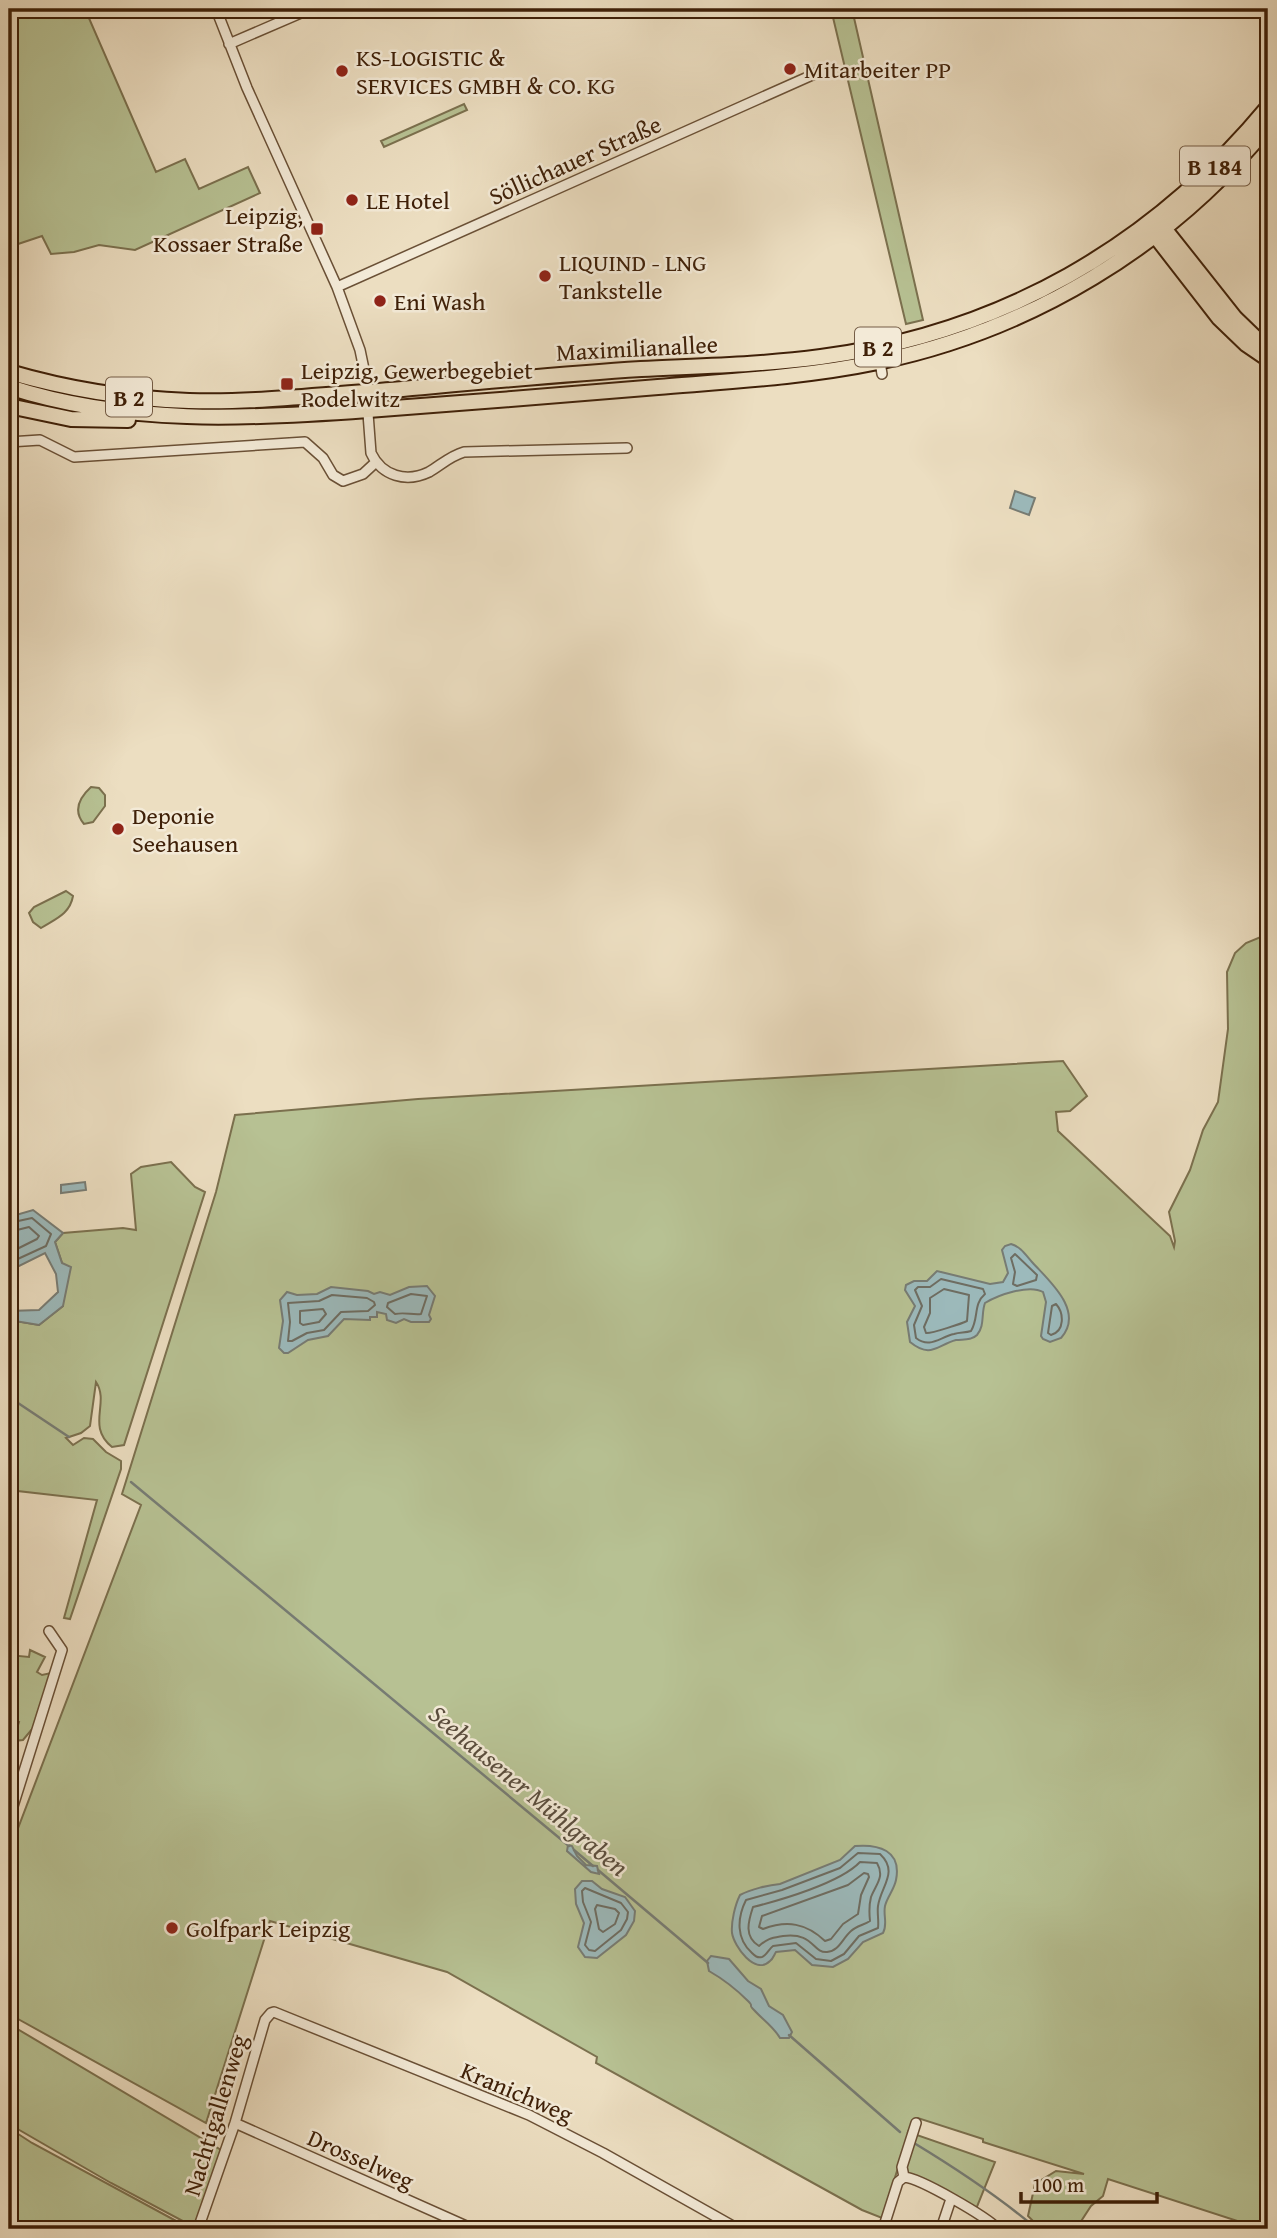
<svg xmlns="http://www.w3.org/2000/svg" width="1277" height="2238" font-family="'Gentium Book Plus',serif">
  <rect width="100%" height="100%" fill="#ecdec1"/>
  <filter id="stains"><feTurbulence type="fractalNoise" baseFrequency=".00286" numOctaves="4"/><feColorMatrix values="0 0 0 0 .2 0 0 0 0 .09 0 0 0 0 .02 0 0 0 .5 -.17"/></filter>
  <radialGradient id="worn" r=".72"><stop offset=".6" stop-color="#630" stop-opacity="0"/><stop offset="1" stop-color="#630" stop-opacity=".3"/></radialGradient>
  <path fill="#b7c193" stroke="#7b704e" stroke-width="2" d="M9,9h76l71,163 29,-13 14,30 49,-22 12,26 -125,57 -36,-5 -25,7 -23,2 -9,-18 -33,11z
    M831,9h21l71,311 -17,4z
    M464,104l3,6 -83,37 -3,-6z
    M91,787l8,1 6,7v11l-12,16 -9,2c-11,-13 -5,-26 7,-37z
    M66,891l7,5c-3,18 -18,23 -32,32l-8,-6 -4,-9 5,-6z
    M1268,934v1285l-3,-1 -3,11 -154,-50 -5,17 -12,10 -15,23h-35l-13,-13 7,-32 21,-13 28,3 -101,-32v-3l-65,-21 -5,4 -5,10 87,30 -19,47 -78,-41 -16,50 -20,-8 -266,-147 1,-6 -150,-85 -177,-51 -64,202 -197,-109v-162l132,-347 -19,-11 94,-302 19,-77 183,-16 645,-38 24,35 -17,15 -14,1 2,19 112,105 4,11 1,-6 -6,-29 21,-42 13,-40 15,-28 10,-73 -1,-57 8,-19 11,-10z
    M171,1162l24,25 10,5 -81,253 -12,2c-26,-21 -2,-44 -16,-65l-6,44 -9,7 -15,5 7,7 11,-7 9,1 13,13 15,9v8l-51,150 -6,-1 33,-118 -88,-10v-170l30,5 24,-19 -1,-43 -7,-21 8,-9 60,-5 13,2 -5,-56 10,-7z
    M30,1650l15,7 -8,15 5,3 9,-2 -18,55 -10,12 -10,1 6,-19 -10,-3v-64l20,2z
    M10,1751l5,2 4,18 -6,19 -4,2z
    M9,2024l212,126 -27,77 -83,-44 -102,-59z
    M9,2128l23,15 159,86h-182z"/>
  <path fill="#9cbabc" stroke="#777c74" stroke-width="2" d="M1015,491l20,7 -6,17 -19,-7z
    M85,1182l1,8 -25,3v-8z
    M33,1210l30,23 -8,9 7,21 9,4 -8,39 -24,19 -30,-5v-9l30,-1 19,-18 -2,-18 -11,-21 -36,18v-54z
    M1011,1244c10,3 14,10 21,18 17,19 53,49 29,76l-11,4 -7,-3 -2,-3 5,-34 -3,-10c-14,-8 -45,3 -58,11 -4,10 0,23 -8,32 -6,6 -14,4 -21,5 -19,5 -25,19 -46,2l-3,-20 8,-16 -10,-16 1,-5 8,-4h13l10,-10 53,13 13,-2 5,-9 -6,-23 3,-4z
    M427,1286l8,10 -6,19 2,4 -2,3h-18l-7,-3 -8,4 -9,-3 -1,-6 -9,-2v5h-7v3l-26,-1 -16,17 -20,4 -20,13h-4l-5,-5 4,-27 -3,-21 7,-8 10,3 20,-1 14,-7 37,4 6,3 6,-2 10,3 19,-8z
    M568,1845l4,1 5,10 9,9 11,1 2,8 -8,-2 -24,-21z
    M855,1846c23,-2 47,4 41,34 -2,10 -9,17 -11,26 -2,10 3,18 -2,27l-20,9 -15,17 -15,8 -21,-2 -17,-15 -19,2c-2,3 -3,7 -6,9 -15,15 -36,-15 -38,-28 -1,-11 3,-28 8,-38 11,-6 29,-10 40,-11l60,-24z
    M582,1881h10l10,8 23,8 10,14 -1,10 -8,14 -29,23 -12,-1 -7,-10 6,-24 -8,-19 -1,-15z
    M711,1956l18,3 19,22 13,8 8,17 14,9 9,17 -3,6h-9c-7,-12 -17,-18 -26,-28 -7,-7 1,-2 -6,-9 -12,-12 -25,-22 -39,-30l-2,-10z"/>
  <g fill="none" stroke-linecap="round" stroke-linejoin="round">
    <path stroke="#6e6d62" stroke-width="2" d="M9,1223l23,-5 19,16 -5,12 -37,17
      M9,1232l20,-5 10,9 -2,3 -28,14
      M1015,1254l22,21 -1,5 -19,6 -4,-2 2,-12 -4,-14z
      M941,1279l42,10 2,5c-12,10 -6,24 -14,37 -6,2 -11,1 -17,3 -14,3 -24,15 -38,4l-2,-13 8,-19 -7,-16 3,-3h12z
      M944,1289l25,6 -2,26c-4,2 -36,13 -41,12l-2,-6 6,-14v-15z
      M411,1294l16,2 -6,18c-9,1 -16,-2 -26,0l-8,-7 1,-4z
      M332,1295l35,3 7,4 1,3 -7,6 -27,1 -17,18 -17,3 -15,8h-4l2,-19 -2,-19 31,-2z
      M1056,1304c8,9 9,27 -5,31l-3,-2 4,-27z
      M323,1309l3,5 -7,8 -16,3 -3,-2v-12z
      M858,1853l22,1c19,18 1,32 -2,52 -1,7 1,15 0,22l-19,8 -15,18 -13,7 -15,-2 -20,-16 -23,3c-4,3 -7,10 -11,11 -5,1 -7,-1 -10,-4 -16,-14 -15,-35 -6,-53l36,-10 58,-22z
      M860,1862l17,1c8,14 -1,21 -6,34 -2,8 -2,15 -1,24 -6,4 -14,5 -19,10 -9,8 -12,20 -24,21 -15,1 -13,-20 -44,-16 -11,2 -15,2 -24,10 -15,-9 -11,-24 -6,-39 28,-7 87,-24 107,-45z
      M864,1873l4,1 1,3 -8,18 -3,19 -15,10 -12,15 -6,2c-19,-18 -38,-21 -62,-12l-4,-2 3,-11 86,-31z
      M585,1888l36,15 7,9 -1,7 -6,11 -26,21 -6,-1 -4,-5 6,-23 -8,-20 -1,-11z
      M597,1905l18,4 4,4 -4,11 -12,8 -4,-3 -4,-20z"/>
    <path stroke="#777c74" stroke-width="2.5" d="M9,1397l60,40
      M131,1482l438,364
      M574,1850l19,16
      M598,1870l110,93
      M789,2035l111,97
      M914,2143c43,26 84,53 123,86"/>
    <g stroke="#6a5036" stroke-width="12">
      <path id="minor" d="M216,9l31,79 90,199 23,63 5,24 6,79c11,23 35,30 58,19 12,-7 21,-16 35,-20l163,-4
        M229,44l81,-35
        M337,287l491,-219
        M880,362l2,12
        M9,442l31,-2 34,17 231,-15 18,16 10,17 10,6 20,-7 13,-12
        M9,1819l53,-169 -13,-19
        M235,2123l238,106
        M904,2177c16,1 83,40 94,52
        M198,2229l37,-106 30,-103 6,-7 3,-1 255,103 74,38 135,76
        M883,2229l15,-47 6,-5 -2,-10 14,-44
        M941,2229l10,-30"/>
    </g>
    <g stroke="#3f2008" stroke-width="18">
      <path id="primary" d="M1159,222l76,96 31,30
        M1150,229l69,89 27,26 22,15
        M367,392c91,-8 183,-17 274,-23 61,-3 120,-4 180,-12 180,-24 331,-110 447,-250
        M368,410c97,-7 193,-15 290,-23 73,-6 148,-10 220,-25 153,-32 291,-115 390,-236"/>
    </g>
    <g stroke="#3f2008" stroke-width="18">
      <path id="trunk" d="M9,372c58,17 119,27 180,29 59,2 119,-5 178,-9
        M9,387c117,38 238,32 359,23
        M9,406l62,13 57,1"/>
    </g>
    <use href="#minor" stroke="#f3ead7" stroke-width="9"/>
    <use href="#primary" stroke="#ecdec1" stroke-width="14"/>
    <use href="#trunk" stroke="#ecdec1" stroke-width="14"/>
  </g>
  <g fill="#8f2418" stroke="#f3ead7" stroke-width="2.5">
    <circle cx="790" cy="69" r="7"/>
    <circle cx="342" cy="71" r="7"/>
    <circle cx="352" cy="200" r="7"/>
    <rect x="310" y="222" width="14" height="14" rx="3.5"/>
    <circle cx="545" cy="276" r="7"/>
    <circle cx="380" cy="301" r="7"/>
    <rect x="280" y="377" width="14" height="14" rx="3.5"/>
    <circle cx="118" cy="829" r="7"/>
    <circle cx="172" cy="1928" r="7"/>
  </g>
  <g text-anchor="middle" dominant-baseline="central" stroke-width="5" stroke-linejoin="round" paint-order="stroke">
    <g fill="#f3ead7" stroke="#755d46" stroke-width="2">
      <rect x="1180" y="146.5" width="70" height="39" rx="5"/>
      <rect x="855" y="327.5" width="46" height="39" rx="5"/>
      <rect x="106" y="377.5" width="46" height="39" rx="5"/>
    </g>
    <g font-size="23" font-weight="bold" fill="#3f2008">
      <text x="1215" y="166">B 184</text>
      <text x="878" y="347">B 2</text>
      <text x="129" y="397">B 2</text>
    </g>
    <g font-size="24" fill="#3f2008" stroke="#f3ead7" text-anchor="start">
      <text x="356" y="57">KS-LOGISTIC &amp;<tspan x="356" dy="28">SERVICES GMBH &amp; CO. KG</tspan></text>
      <text x="804" y="69">Mitarbeiter PP</text>
      <text x="366" y="200">LE Hotel</text>
      <text x="303" y="215" text-anchor="end">Leipzig,<tspan x="303" dy="28">Kossaer Straße</tspan></text>
      <text x="559" y="262">LIQUIND - LNG<tspan x="559" dy="28">Tankstelle</tspan></text>
      <text x="394" y="301">Eni Wash</text>
      <text x="301" y="370">Leipzig, Gewerbegebiet<tspan x="301" dy="28">Podelwitz</tspan></text>
      <text x="132" y="815">Deponie<tspan x="132" dy="28">Seehausen</tspan></text>
      <text x="186" y="1928">Golfpark Leipzig</text>
    </g>
    <g font-size="24" fill="#3f2008" stroke="#f3ead7">
      <text transform="translate(575 160) rotate(-24)">Söllichauer Straße</text>
      <text transform="translate(637 348) rotate(-3)">Maximilianallee</text>
      <text transform="translate(517 2092) rotate(23)">Kranichweg</text>
      <text transform="translate(215 2115) rotate(-73)">Nachtigallenweg</text>
      <text transform="translate(361 2159) rotate(24)">Drosselweg</text>
    </g>
    <g font-size="26" font-style="italic" fill="#5b4e3e" stroke="#f3ead7">
      <text transform="translate(529 1790) rotate(40)">Seehausener Mühlgraben</text>
    </g>
  </g>
  <rect width="1277" height="2238" fill="none" stroke="#ecdec1" stroke-width="35"/>
  <rect x="10" y="10" width="1256" height="2217" fill="none" stroke="#3f2008" stroke-width="3.5"/>
  <rect x="18" y="18" width="1242" height="2203" fill="none" stroke="#3f2008" stroke-width="2"/>
  <path d="M1021 2192v10h136v-10" fill="none" stroke="#3f2008" stroke-width="3.5"/>
  <text x="1032" y="2192" font-size="21" fill="#3f2008" stroke="#f3ead7" stroke-width="5" paint-order="stroke">100 m</text>
  <rect width="100%" height="100%" filter="url(#stains)"/>
  <rect width="100%" height="100%" fill="url(#worn)"/>
</svg>
